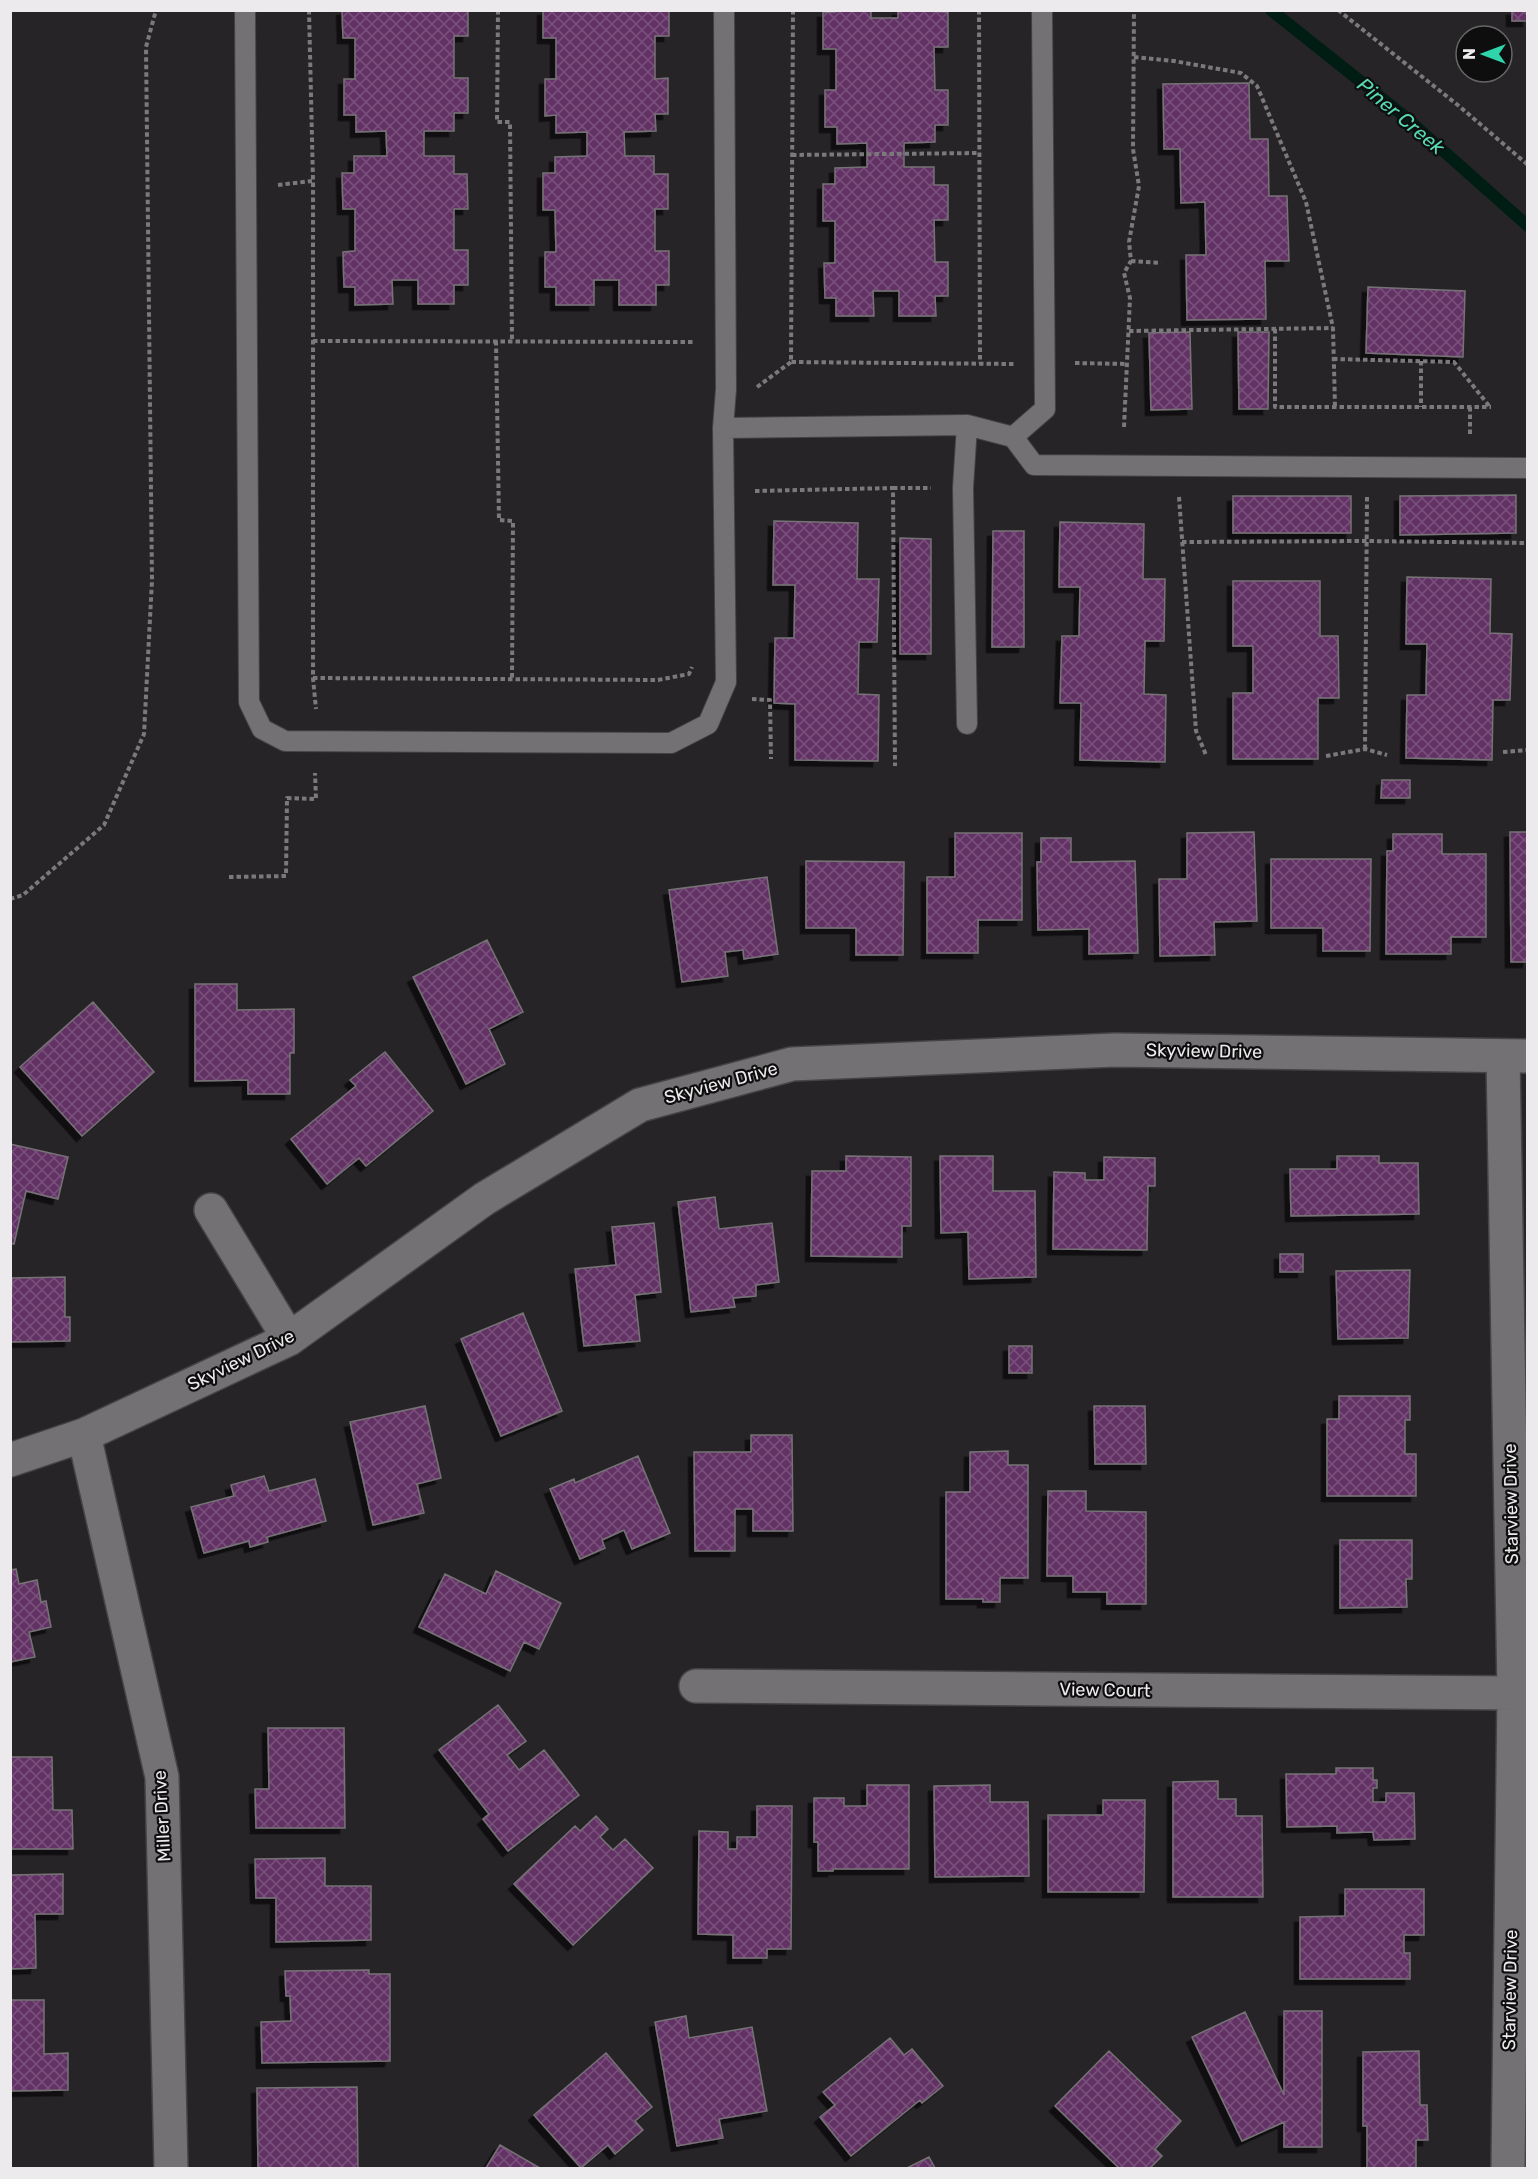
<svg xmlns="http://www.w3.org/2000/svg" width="1538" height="2179" font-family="Rubik,sans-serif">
  <defs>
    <pattern id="building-cross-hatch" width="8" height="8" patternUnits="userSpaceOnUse" patternTransform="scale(1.5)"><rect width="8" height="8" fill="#623365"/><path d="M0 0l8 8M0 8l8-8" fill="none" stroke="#79517b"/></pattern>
    <filter id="shadow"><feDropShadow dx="-5.5" dy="5.5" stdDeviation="0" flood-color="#0009"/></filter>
  </defs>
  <rect width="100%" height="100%" fill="#272427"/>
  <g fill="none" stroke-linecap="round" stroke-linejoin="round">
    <path stroke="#001d14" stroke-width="12" d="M1271,10l133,106 124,110"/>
  </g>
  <path fill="url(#building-cross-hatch)" stroke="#767376" stroke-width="1.5" filter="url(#shadow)" d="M342,10h126v26h-14v42h14v35h-14v18h-30v25h30v18h13l1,35h-14v41h14v35h-14v19h-36v-24h-26l1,24 -38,1v-18h-11l-1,-35 12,-1v-42h-12l-1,-36h12v-17h33l-1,-25 -30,1v-17h-12v-36h11v-41h-12z
    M543,10h126v26h-14v43l13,-1v36h-13l1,17 -32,1 1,24h29v18h14v35h-13v42h14v34h-13v20h-37v-25h-25v25h-38v-18h-11v-35h11l-1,-42h-12v-37h12v-16l32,-1v-24l-31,1v-18l-11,1v-37h11v-41h-13z
    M835,10h36v8h27v-8l50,2v35h-14l1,43h13v35h-13v17l-31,1v24h30v18h14v35h-14l1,42h13v34h-13l1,20h-37v-25h-26l1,25h-38v-18h-11l-1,-35h11v-42h-12v-37h12v-16l32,-1v-24l-30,1v-17h-12v-37h11v-41h-13v-37h12z
    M1512,10h16v11h-16z
    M1249,83l1,56h18l1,57h18l2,65h-24l1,58 -79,1 -1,-65h20l-1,-53 -24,1 -1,-54h-16l-1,-65z
    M1368,287l97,4 -2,66 -97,-4z
    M1190,332l2,77 -41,1 -2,-77z
    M1238,332h31l-1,77h-29z
    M1516,495v38l-116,2v-39z
    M1233,496h118v37h-118z
    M774,521l84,2 -1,56h22l-2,63h-18l-1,52 21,1 -1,66 -83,-1v-56l-21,-1 1,-65h19l1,-53h-22z
    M1060,522l84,2 -1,55h22l-1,62h-19l-1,53 22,1 -1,67 -85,-2 1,-57h-21l2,-67h17l1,-49h-21z
    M993,531h31v116h-32z
    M900,538l31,1v115h-31z
    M1407,577l84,2 -1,54 22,1 -2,66h-17l-1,60 -86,-2 1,-63h19l1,-51h-21z
    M1233,581h87v55h18l1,62h-21v61h-85v-66h20v-47h-20z
    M1382,780h28v18h-29z
    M1254,832l3,89 -43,1 1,33 -55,1 -1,-77h28v-46z
    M1510,832h18v130h-17z
    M955,833h67v87h-44v33h-51v-76h28z
    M1393,834h49v20h44v83h-35v17h-65l1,-103h6z
    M1041,838h30v24l64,-1 3,92 -49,1v-25l-51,1 -1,-68h4z
    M1271,859h100l-1,92h-47v-23h-52z
    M806,861l98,1 -1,93h-47v-27h-50z
    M767,877l11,77 -34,5 -1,-9 -18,2 3,24 -46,6 -13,-92z
    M487,940l36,72 -34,17 16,35 -39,20 -53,-107z
    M195,984h42v26l57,-1v44h-4v41h-42v-14l-53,1z
    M93,1002l61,70 -72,64 -62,-69z
    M385,1052l48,59 -67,55 -7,-8 -32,26 -36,-45 65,-53 -6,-6z
    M10,1144l58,13 -10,42 -32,-8 -12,53 -4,-1z
    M846,1156l65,1v69h-9v31l-91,-1 1,-85h34z
    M940,1156h53v35h42l1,86 -67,2 -1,-47 -27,1z
    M1337,1156h42v7h39l1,51 -128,2 -1,-47h47z
    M1104,1157l51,1v28h-7l-1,64 -94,-1 1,-77 31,1v7h19z
    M715,1197l4,32 53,-6 7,59 -23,3v11l-23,2 2,9 -44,5 -13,-110z
    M654,1223l7,69 -26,3 5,46 -56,5 -9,-77 41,-4 -4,-38z
    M1280,1254h23v18h-23z
    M1410,1270l-2,68 -70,1 -2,-68z
    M65,1277v40h5v24l-60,1 2,-64z
    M523,1313l39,98 -61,25 -40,-97z
    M1009,1346h23v27h-23z
    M1339,1396h71v24h-5v34h11v42h-89v-77h12z
    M425,1406l16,72 -24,6 7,29 -51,12 -23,-103z
    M1094,1406h51l1,58h-51z
    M751,1435h41l1,96h-40v-22h-18v42h-40l-1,-99h57z
    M1008,1451v14h20v113h-28v24h-17v-3h-37v-107h24v-40z
    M638,1456l32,77 -38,16 -8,-19 -22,10 3,8 -25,11 -30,-70 24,-10 1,4z
    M264,1476l5,15 46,-12 11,42 -59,16 1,5 -18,5 -1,-6 -45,12 -13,-46 43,-11 -3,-11z
    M1048,1491h38v20l60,1v92h-39v-12h-34v-16h-26z
    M1340,1540h72v39h-6l1,28 -67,1z
    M16,1569l3,15 18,-4 4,22 5,-1 5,26 -22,5 6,25 -25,5v-92z
    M496,1571l65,32 -22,46 -15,-7 -14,29 -91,-44 26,-53 41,20z
    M498,1705l28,36 -19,14 12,15 25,-20 35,45 -71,56 -25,-32 6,-5 -50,-64z
    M268,1728h76l1,100h-89l-1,-39h14z
    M10,1757h42l1,53h19l1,39h-63z
    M1336,1768h37v12h4v8h-4v14h13v-9h28l1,46 -41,1 -1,-8 -36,1v-7l-50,1 -1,-53h50z
    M1218,1781v18h18v17h26l1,81h-90v-115z
    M867,1785h42v84h-76v2h-15v-29h-4v-44h30v8h23z
    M990,1785v17h38l1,74 -94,1 -1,-91z
    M1103,1800h42l-1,92h-96v-77h55z
    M757,1806h35l-1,143h-24v9h-34v-23l-35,-1 1,-103 29,1v17h9v-12h20z
    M596,1816l12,13 -8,8 13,13 12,-11 28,29 -80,77 -59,-61 61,-58 5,5z
    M325,1858v28h46v54l-95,2v-44h-20l-1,-39z
    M63,1874v40h-28l1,54 -26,1v-94z
    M1345,1889h79v46h-20v18h6v26h-110v-62l45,-1z
    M369,1970v4h21v87l-128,2 -1,-41 30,-1 -1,-25h-4l-1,-25z
    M10,2000h34v54l24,-1v37l-58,1z
    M1284,2011h38v136h-38v-25l-42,19 -50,-104 53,-25 39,83z
    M686,2016l3,22 63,-11 15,84 -48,8 4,19 -46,8 -22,-124z
    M890,2038l14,17 8,-6 31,37 -21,17 -2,-3 -69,56 -31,-39 15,-12 -12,-13z
    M1109,2051l72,70 -26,28 7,7 -12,12h-31l-64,-62z
    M1419,2051l1,54h7l1,35h-12v28h-49v-42h-4v-74z
    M606,2053l46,54 -17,14 8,9 -28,24 -7,-9 -27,23 -47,-53z
    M357,2087l1,81h-100l-1,-80z
    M500,2145l40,23h-54z
    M929,2157l6,11h-28z"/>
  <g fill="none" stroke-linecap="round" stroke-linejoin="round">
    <g stroke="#454345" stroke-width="22">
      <path id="lane" d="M245,10l4,692 13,27 23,12 386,2 37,-19 18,-42 -3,-254
        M724,10l2,379 -3,39 244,-3 46,12 21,28 494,3
        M967,425l-4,63 4,236
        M1013,437l32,-28 -3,-399"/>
    </g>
    <g stroke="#454345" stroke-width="36">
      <path id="street" d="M1503,1056l11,637 -6,475
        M211,1210l78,129
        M84,1435l78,342 9,391
        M10,1460l74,-25 205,-96 195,-140 156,-94 152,-41 323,-14 413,6
        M696,1686l818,7"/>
    </g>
    <path stroke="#7c797c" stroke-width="4" stroke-dasharray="4.5 3" stroke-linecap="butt" d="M309,10l4,171v497l3,31
      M498,10l-1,112h13l2,219
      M793,10l-2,352 223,2
      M979,10l1,353
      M1338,10l121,96 69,59
      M1134,57l40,4 67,12 16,13 49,116 27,126 2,79
      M792,155l187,-2
      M278,185l34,-4
      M1131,261l30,2
      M1275,329v78h216
      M1129,331l204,-3
      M313,341l380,1
      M496,341l3,179 14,1 -1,159
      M1333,359l121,3 36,45
      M1421,361v46
      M1075,363l52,1
      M757,387l34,-25
      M1470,407v29
      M1124,427l6,-129 -6,-25 7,-12 -2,-19 10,-56 -6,-37 1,-139
      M893,488h38
      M755,491l138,-3 2,278
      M1179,497l17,234 10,24
      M1182,542l184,-1 162,2
      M313,678l345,2 31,-6 3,-7
      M752,699l18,1 1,59
      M1365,749l2,-252
      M1503,752l25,-2
      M1326,756l39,-7 22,6
      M229,877l57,-1 1,-78 29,1 -1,-26
      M10,899l13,-4 81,-70 40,-91 8,-154 -6,-533 10,-37"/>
    <use href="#lane" stroke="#747174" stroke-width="20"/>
    <use href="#street" stroke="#747174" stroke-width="33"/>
  </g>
  <g text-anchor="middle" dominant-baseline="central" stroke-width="4.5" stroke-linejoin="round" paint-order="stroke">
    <g font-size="18" fill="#eceaec" stroke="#0f0e0f">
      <text transform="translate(1204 1051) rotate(1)">Skyview Drive</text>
      <text transform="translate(721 1083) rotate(-15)">Skyview Drive</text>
      <text transform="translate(241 1360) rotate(-26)">Skyview Drive</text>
      <text transform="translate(1511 1504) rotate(-91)">Starview Drive</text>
      <text transform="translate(1105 1690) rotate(1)">View Court</text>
      <text transform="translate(162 1816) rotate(-93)">Miller Drive</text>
      <text transform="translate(1510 1990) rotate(-89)">Starview Drive</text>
    </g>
    <g font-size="20" font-style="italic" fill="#57dab4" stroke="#0f0e0f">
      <text transform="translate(1401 116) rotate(40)">Piner Creek</text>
    </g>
  </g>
  <rect width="1538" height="2179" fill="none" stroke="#eceaec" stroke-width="24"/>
  <g transform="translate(1484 54) rotate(270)"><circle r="28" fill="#0f0e0f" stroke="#676667" stroke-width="1.5"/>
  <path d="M0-4.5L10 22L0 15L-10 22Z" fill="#2fd4aa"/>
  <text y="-9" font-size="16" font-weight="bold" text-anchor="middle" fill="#eceaec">N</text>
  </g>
</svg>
